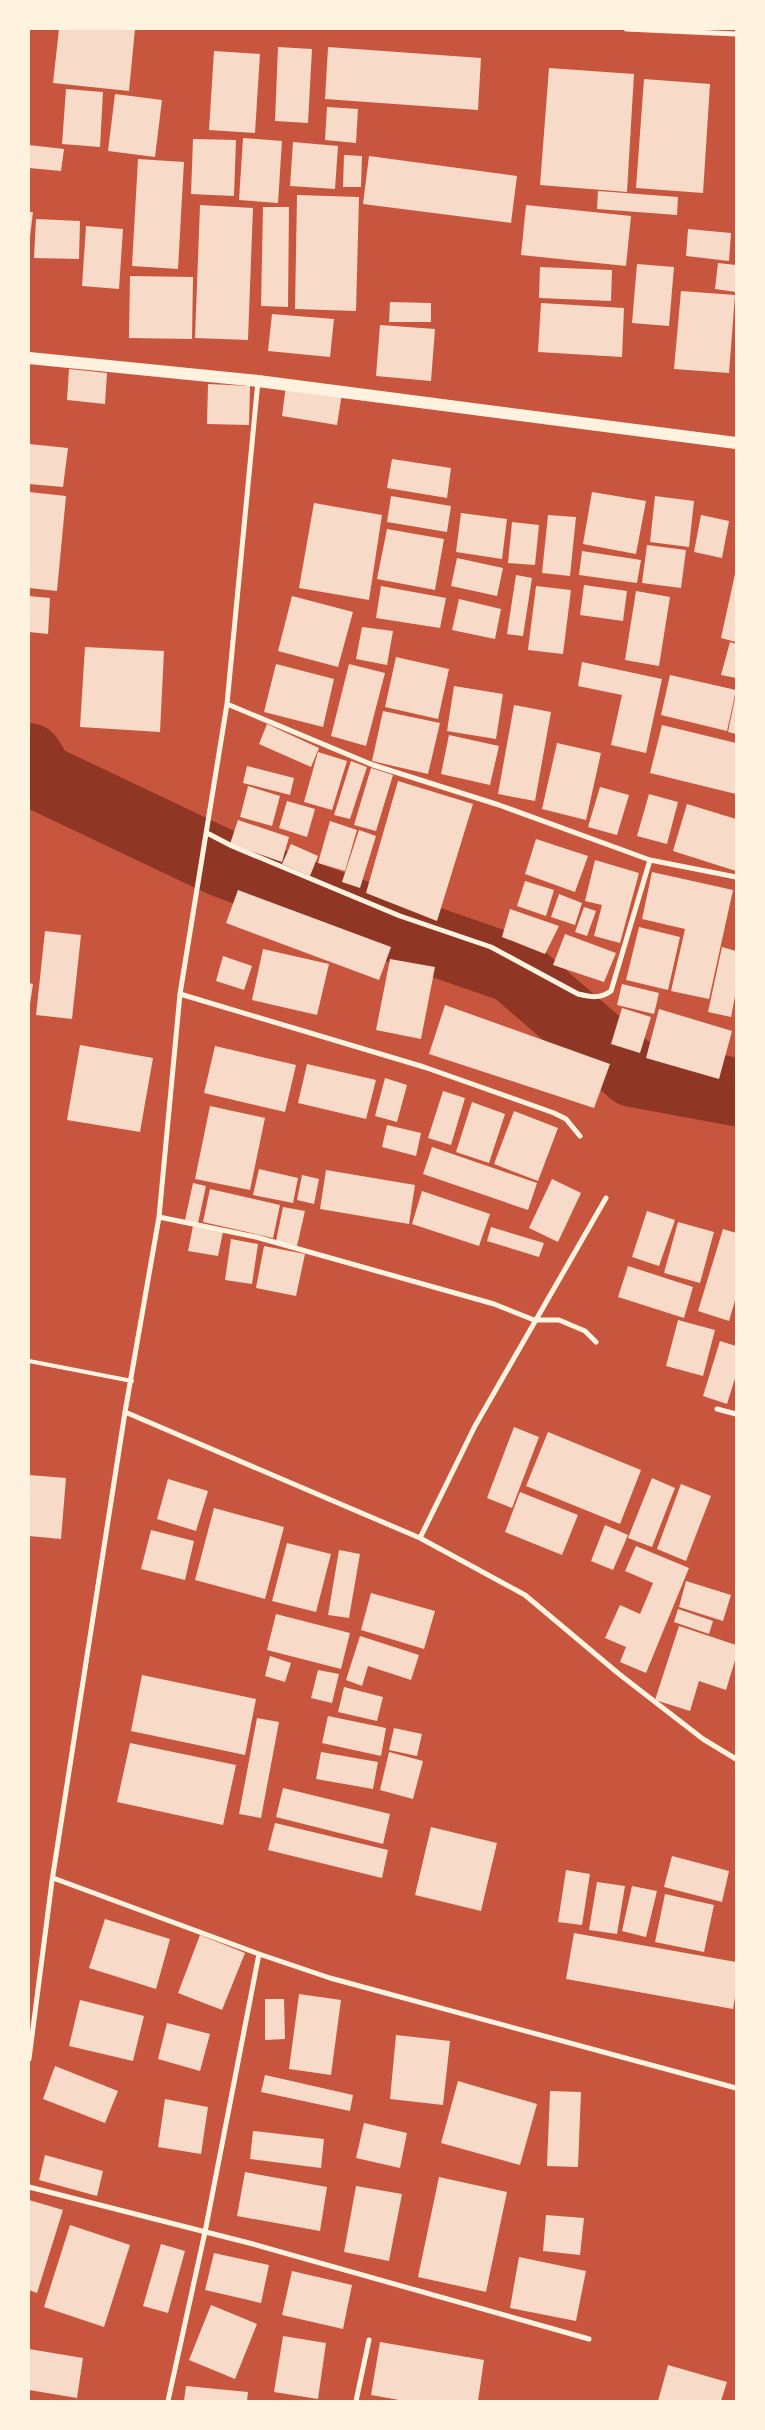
<svg xmlns="http://www.w3.org/2000/svg" width="765" height="2430" font-family="'Exo 2',sans-serif">
  <rect width="100%" height="100%" fill="#c8553d"/>
  <g fill="none" stroke-linecap="round" stroke-linejoin="round">
    <path stroke="#8f3625" stroke-width="68" d="M29,757l12,20 181,86 178,67 113,39 120,104 103,19"/>
  </g>
  <path fill="#f7dbc8" d="M59,29h76l-6,62 -76,-8z
    M278,47l34,2 -4,74 -33,-2z
    M328,47l153,11 -3,52 -153,-11z
    M214,51l46,3 -5,79 -46,-3z
    M549,68l85,6 -7,118 -87,-7z
    M644,79l66,5 -7,109 -67,-5z
    M66,89l37,3 -3,55 -38,-3z
    M115,94l47,6 -7,57 -47,-6z
    M327,107l31,2 -2,34 -31,-3z
    M243,138l39,3 -4,62 -39,-3z
    M193,139l43,1 -2,56 -43,-2z
    M293,142l45,4 -3,43 -45,-3z
    M29,145l35,4 -3,22 -32,-3z
    M344,155l18,1 -1,31h-18z
    M369,156l148,20 -6,47 -148,-19z
    M138,159l46,3 -6,107 -46,-3z
    M598,191l80,6 -1,18 -80,-6z
    M297,195l62,2 -3,114 -61,-2z
    M200,205l53,3 -5,132 -53,-2z
    M526,205l105,11 -5,50 -105,-11z
    M263,207h26l-1,100 -27,-1z
    M29,212h4l-3,25h-1z
    M36,219l44,2 -1,38 -45,-1z
    M86,226l37,3 -4,60 -37,-3z
    M688,229l43,4 -2,28 -43,-5z
    M718,263l18,2v27l-21,-3z
    M637,264l37,3 -5,59 -37,-3z
    M540,267l72,3 -1,31 -72,-3z
    M130,276l63,1 -1,62 -63,-1z
    M681,291l54,4 -6,78 -55,-4z
    M390,302l41,1v19h-42z
    M541,303l83,5 -2,49 -84,-5z
    M272,314l62,5 -4,38 -62,-6z
    M380,325l55,4 -4,52 -55,-5z
    M69,369l38,4 -2,31 -38,-4z
    M208,384l42,2 -1,39 -42,-1z
    M286,385l56,8 -5,32 -55,-9z
    M29,444l39,4 -5,39 -34,-3z
    M392,459l59,9 -4,30 -60,-10z
    M29,492l37,4 -9,95 -28,-3z
    M592,492l54,9 -10,53 -53,-10z
    M391,496l60,10 -4,26 -60,-10z
    M655,496l39,5 -5,46 -39,-5z
    M314,503l68,12 -13,85 -70,-12z
    M461,513l46,6 -5,40 -46,-7z
    M548,515l28,2 -6,59 -28,-3z
    M701,515l28,6 -7,37 -28,-6z
    M512,522l27,3 -4,40 -27,-2z
    M387,529l57,10 -9,51 -58,-11z
    M647,545l39,5 -5,38 -39,-5z
    M582,551l59,9 -4,23 -58,-8z
    M457,558l46,10 -6,28 -46,-10z
    M735,574h1v68l-15,-4z
    M516,575l16,3 -9,58 -16,-2z
    M584,585l43,6 -4,30 -43,-6z
    M381,586l65,12 -6,30 -64,-10z
    M536,586l35,4 -8,64 -35,-4z
    M636,591l34,6 -11,69 -34,-6z
    M29,596l21,2 -2,36 -19,-2z
    M292,596l61,16 -15,55 -60,-16z
    M459,599l42,10 -6,30 -43,-9z
    M362,627l31,4 -6,34 -31,-6z
    M730,642l6,2v34l-15,-3z
    M85,647l79,4 -4,81 -80,-5z
    M396,657l53,12 -11,50 -53,-12z
    M582,662l80,17 -16,74 -35,-8 11,-50 -44,-9z
    M276,664l58,15 -11,48 -59,-15z
    M349,664l36,9 -19,73 -35,-10z
    M670,675l66,15 -9,41 -66,-16z
    M454,686l49,8 -7,45 -49,-8z
    M735,698h1v36l-8,-2z
    M514,705l37,7 -16,89 -37,-7z
    M383,711l57,12 -12,51 -56,-13z
    M267,724l52,24 -8,19 -52,-23z
    M662,725l74,18v51l-86,-21z
    M449,735l50,11 -9,39 -49,-11z
    M557,743l44,10 -15,67 -44,-11z
    M318,752l29,9 -15,49 -28,-8z
    M351,761l16,6 -17,52 -16,-4z
    M247,766l47,12 -4,17 -47,-12z
    M371,768l22,7 -17,56 -22,-6z
    M398,781l75,23 -36,117 -71,-28z
    M248,786l32,10 -8,30 -32,-9z
    M600,787l29,8 -12,40 -29,-8z
    M649,794l29,8 -11,42 -30,-8z
    M287,801l28,8 -8,28 -28,-9z
    M687,804l49,15v52l-63,-20z
    M238,820l51,17 -7,25 -52,-18z
    M330,821l27,9 -12,41 -27,-8z
    M359,830l17,6 -16,52 -18,-6z
    M536,839l52,17 -13,36 -50,-18z
    M291,844l27,12 -8,20 -28,-12z
    M595,860l44,13 -19,70 -26,-7 8,-31 -17,-4z
    M652,872l81,18 -24,109 -38,-8 14,-62 -43,-10z
    M525,881l29,9 -8,26 -29,-10z
    M238,890l153,57 -12,33 -153,-57z
    M559,894l23,9 -7,22 -24,-8z
    M584,907l12,4 -9,25 -12,-4z
    M510,909l49,17 -14,28 -43,-17z
    M639,927l41,10 -12,53 -42,-10z
    M45,931l36,4 -9,84 -36,-4z
    M565,934l51,19 -12,29 -51,-17z
    M722,947l14,4v40l-5,26 -23,-5z
    M263,949l66,15 -12,51 -65,-15z
    M223,956l29,10 -8,24 -28,-9z
    M390,959l45,8 -14,72 -45,-9z
    M29,983l4,1 -3,20h-1z
    M622,984l37,9 -5,21 -37,-9z
    M445,1005l165,59 -16,44 -165,-54z
    M622,1008l29,9 -11,36 -29,-9z
    M659,1009l73,22 -13,48 -73,-21z
    M80,1045l73,13 -13,74 -73,-12z
    M215,1046l81,19 -11,47 -81,-19z
    M307,1064l69,16 -10,39 -68,-16z
    M385,1078l22,7 -10,37 -22,-6z
    M443,1091l22,7 -14,47 -23,-7z
    M472,1102l33,12 -16,49 -33,-11z
    M210,1106l55,12 -15,72 -55,-11z
    M514,1111l44,17 -20,53 -44,-17z
    M387,1125l34,8 -5,23 -34,-9z
    M432,1147l105,36 -9,27 -105,-36z
    M259,1169l39,9 -5,25 -40,-8z
    M326,1170l89,15 -6,39 -89,-15z
    M302,1175l17,4 -5,25 -17,-4z
    M552,1179l29,14 -23,49 -29,-14z
    M193,1183l13,3 -8,37 -13,-3z
    M210,1189l70,16 -7,33 -70,-16z
    M422,1191l68,23 -11,32 -67,-22z
    M283,1207l22,4 -8,35 -21,-5z
    M647,1211l28,9 -16,46 -27,-9z
    M678,1222l36,10 -14,51 -36,-10z
    M193,1226l30,6 -5,24 -30,-5z
    M491,1227l53,16 -5,14 -52,-16z
    M723,1229l13,4v64l-7,24 -31,-10z
    M231,1239l27,5 -6,40 -27,-4z
    M264,1246l41,8 -9,42 -40,-8z
    M628,1266l65,21 -9,31 -66,-21z
    M678,1320l37,10 -12,46 -37,-10z
    M720,1341l16,5v29l-9,29 -24,-8z
    M514,1427l25,10 -27,71 -25,-10z
    M548,1432l93,38 -21,54 -94,-38z
    M29,1475l37,3 -5,61 -32,-3z
    M652,1478l23,10 -23,59 -24,-9z
    M168,1479l40,12 -12,40 -39,-12z
    M681,1484l30,12 -25,65 -29,-12z
    M520,1492l58,23 -16,40 -57,-23z
    M214,1508l70,19 -19,72 -70,-19z
    M605,1525l23,10 -15,35 -22,-9z
    M151,1530l43,11 -9,39 -44,-11z
    M287,1543l44,11 -15,58 -44,-11z
    M636,1546l53,22 -43,105 -26,-11 6,-15 -21,-9 15,-33 20,9 13,-31 -28,-12z
    M339,1550l21,4 -11,64 -21,-3z
    M686,1581l45,14 -8,26 -44,-14z
    M371,1593l64,18 -11,38 -63,-19z
    M678,1609l35,12 -4,13 -35,-12z
    M276,1614l74,19 -9,36 -74,-19z
    M679,1626l57,19v12l-10,33 -27,-9 -9,30 -35,-11z
    M360,1636l59,19 -8,25 -43,-14 -6,20 -16,-6z
    M270,1656l21,7 -6,19 -20,-6z
    M318,1670l21,4 -7,29 -21,-5z
    M142,1675l114,24 -11,56 -114,-24z
    M344,1687l39,10 -6,24 -39,-9z
    M328,1716l58,12 -5,28 -59,-13z
    M257,1718l22,4 -18,96 -22,-4z
    M394,1728l28,6 -5,22 -28,-6z
    M130,1743l106,22 -13,60 -106,-23z
    M321,1752l57,10 -5,27 -57,-10z
    M389,1752l34,9 -10,38 -33,-9z
    M283,1788l107,26 -7,30 -107,-27z
    M275,1823l113,27 -6,28 -114,-28z
    M431,1827l66,16 -16,68 -66,-16z
    M672,1856l57,15 -7,31 -58,-15z
    M566,1870l24,4 -8,51 -24,-3z
    M597,1882l28,4 -8,48 -28,-4z
    M632,1886l25,5 -11,46 -24,-6z
    M665,1894l49,11 -10,47 -49,-10z
    M105,1919l65,20 -14,50 -67,-21z
    M574,1933l162,29v29l-3,18 -167,-30z
    M200,1935l45,18 -23,57 -44,-17z
    M299,1994l42,6 -10,75 -42,-6z
    M265,1999h19l1,40 -20,1z
    M80,2000l64,16 -11,45 -64,-15z
    M167,2023l43,11 -10,37 -42,-12z
    M396,2035l54,6 -7,64 -53,-6z
    M55,2066l63,25 -13,32 -62,-24z
    M265,2075l88,20 -3,16 -89,-19z
    M458,2081l79,23 -17,61 -79,-22z
    M550,2091l31,1 -3,75 -31,-1z
    M165,2099l43,8 -7,47 -43,-7z
    M364,2123l43,10 -7,35 -44,-10z
    M253,2131l71,8 -3,29 -71,-9z
    M45,2155l58,16 -6,25 -58,-16z
    M245,2172l82,15 -7,44 -83,-15z
    M439,2177l68,15 -21,100 -68,-15z
    M356,2186l46,8 -13,67 -45,-9z
    M29,2200l34,10 -26,83 -8,-3z
    M546,2215l38,3 -4,37 -37,-4z
    M70,2225l60,20 -26,82 -60,-20z
    M161,2244l24,7 -17,62 -25,-7z
    M214,2253l55,12 -8,38 -56,-13z
    M519,2257l67,14 -10,50 -66,-13z
    M292,2271l60,14 -9,44 -61,-14z
    M211,2305l46,19 -22,55 -46,-19z
    M283,2336l43,7 -8,56 -44,-7z
    M380,2342l104,18 -6,41h-73l-34,-6z
    M29,2349l54,9 -6,40 -48,-8z
    M668,2365l59,17 -6,19h-63z
    M186,2386l62,6 -1,9h-63z"/>
  <g fill="none" stroke-linecap="round" stroke-linejoin="round">
    <path stroke="#fff3e0" stroke-width="4" d="M29,1361l103,20"/>
    <path stroke="#fff3e0" stroke-width="5" d="M626,29l110,5
      M227,704l146,61 126,40 151,55 86,17
      M207,833l25,13 168,70 91,31 87,47c13,3 22,5 33,-3l39,-131
      M180,994l244,73 130,46 12,6 14,17
      M159,1217l97,20 238,67 40,16h25l26,11 11,11
      M717,1409l19,5
      M125,1412l295,126 105,57 94,79 84,65 33,20
      M420,1538l55,-112 131,-228
      M53,1878l206,76 71,24 406,110
      M29,2059l23,-178 73,-469 34,-195 21,-223 47,-290 31,-323
      M29,2187l224,57 336,95
      M168,2401l37,-169 54,-278
      M356,2401l13,-61"/>
    <path stroke="#fff3e0" stroke-width="12" d="M29,358l229,23 478,62"/>
  </g>
  <rect width="765" height="2430" fill="none" stroke="#fff3e0" stroke-width="60"/>
</svg>
